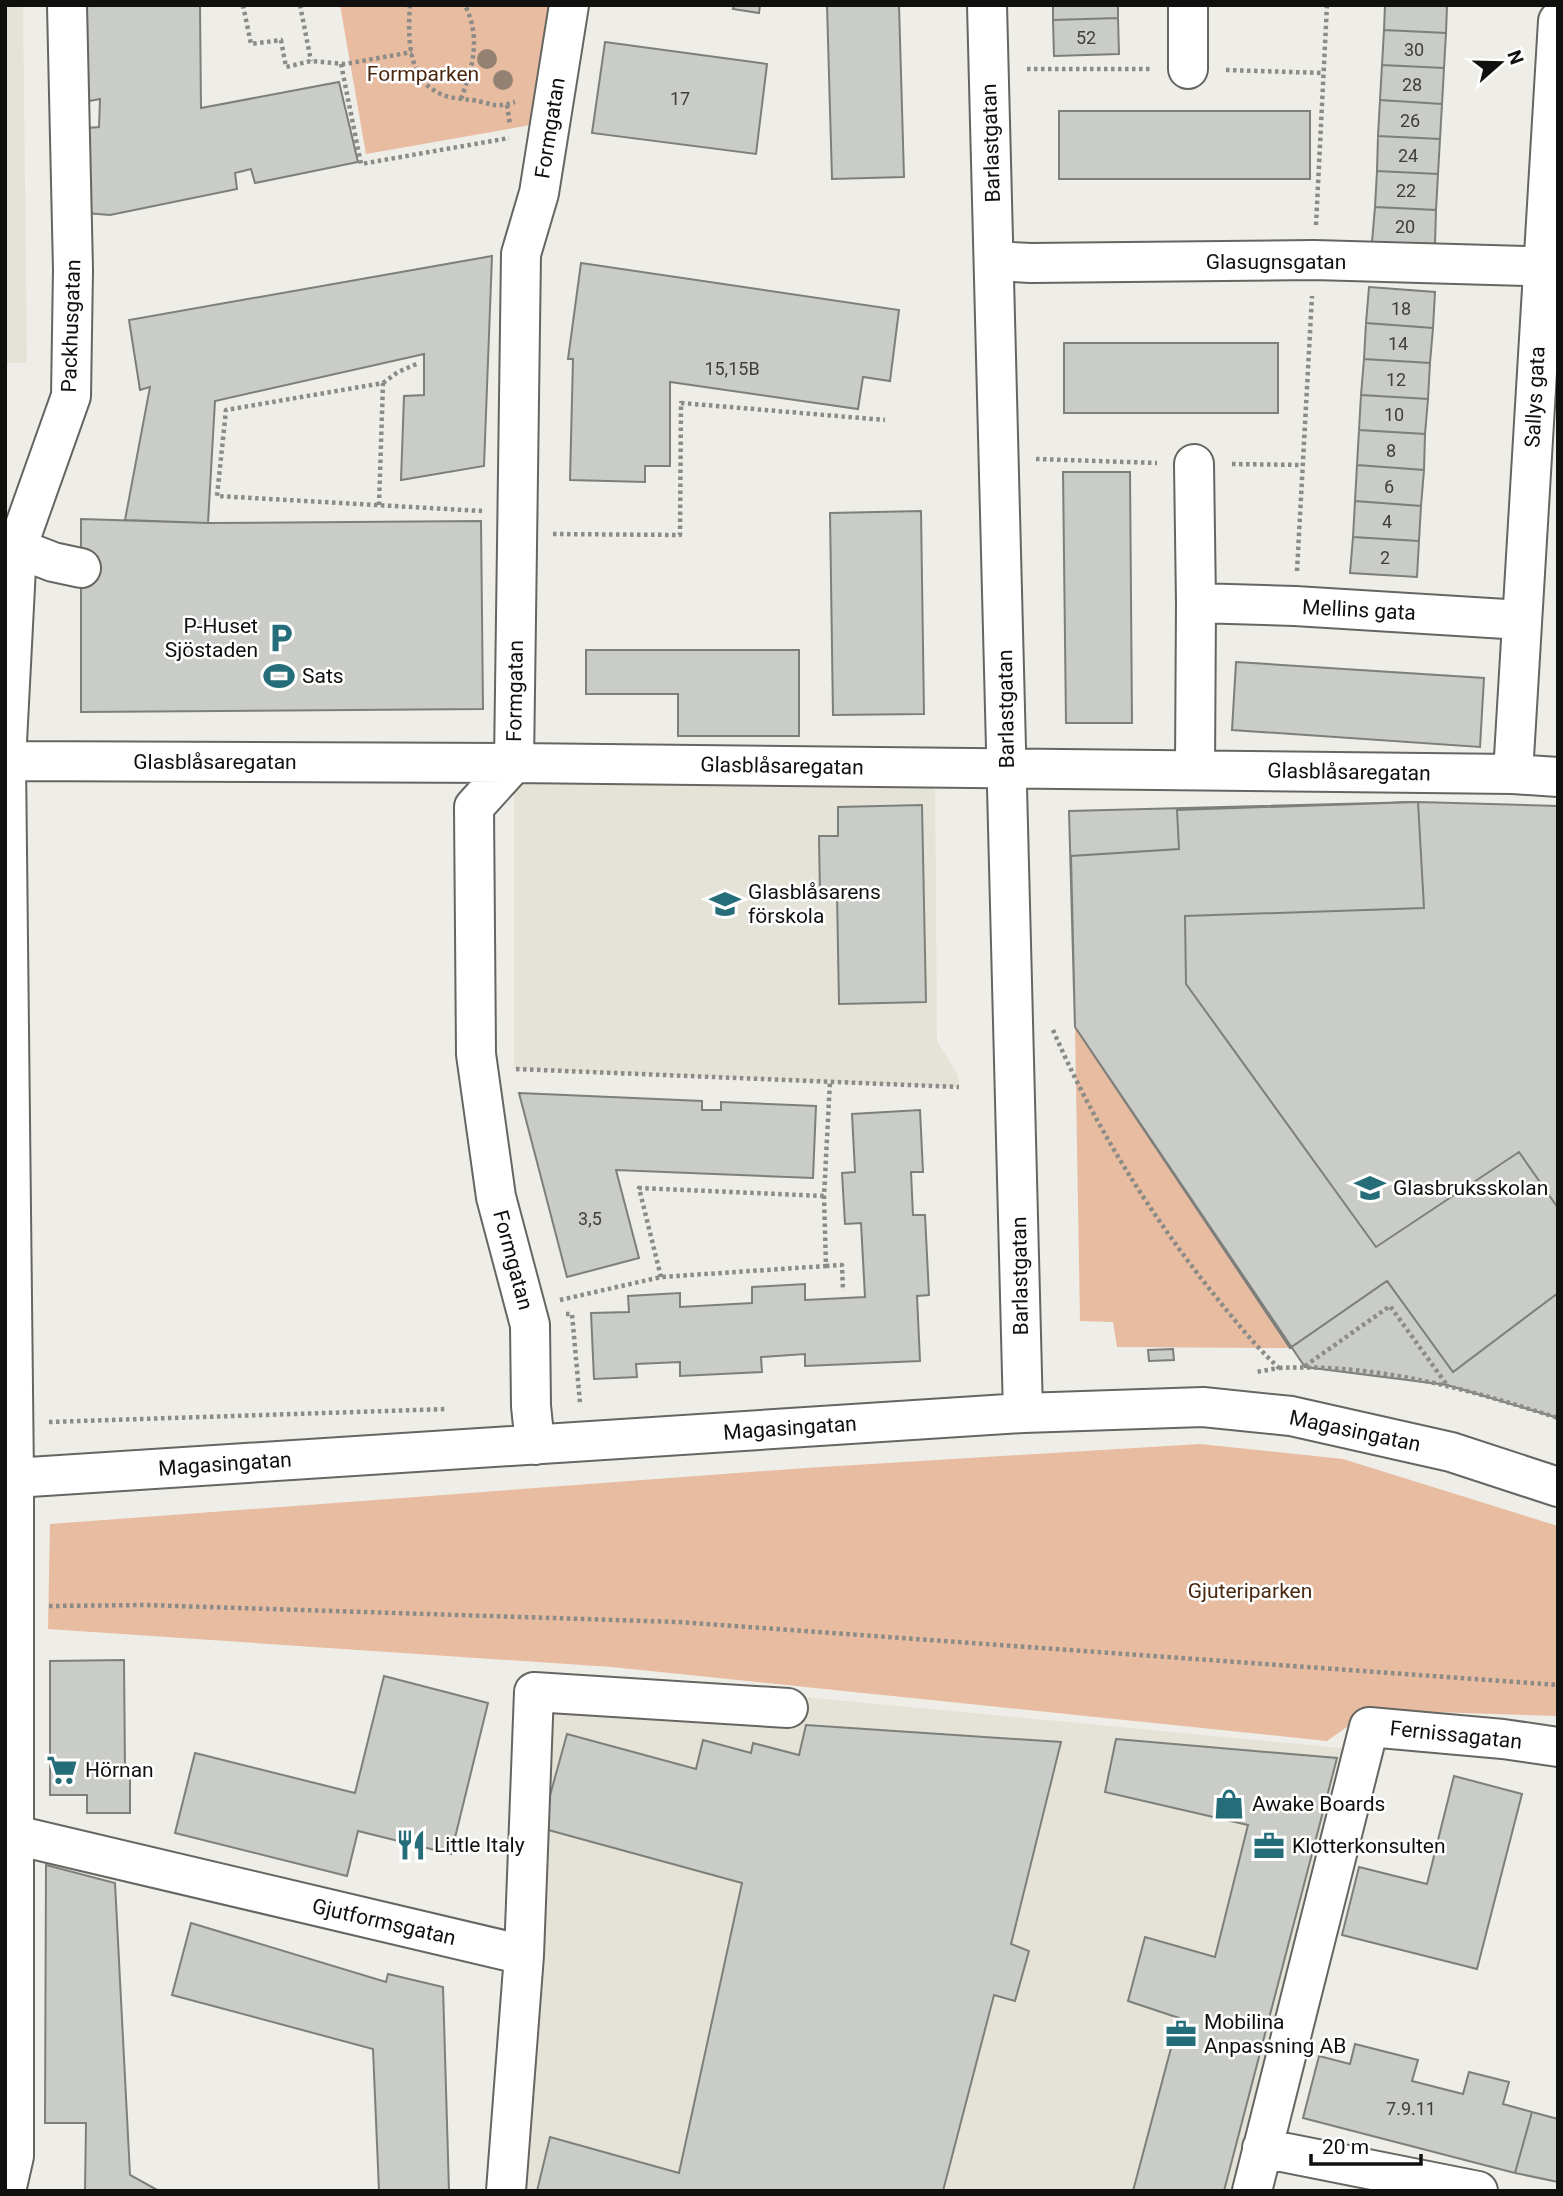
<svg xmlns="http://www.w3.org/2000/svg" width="1563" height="2196" font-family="Roboto,sans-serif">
  <rect width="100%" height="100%" fill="#eeede8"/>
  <path fill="#e5e3d7" d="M5,5h18l4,358h-22z
    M514,763l421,4 2,274 21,34 1,12 -445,-18z
    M542,1672l810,77 -121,442h-708z"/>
  <path fill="#e8bca0" d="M340,5h219l-17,118 -176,31z
    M1075,1027l215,321 -173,-1 -4,-25 -33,-1z
    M1200,1444l143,15 215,67v190l-187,-6 -44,31 -715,-74 -564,-38 2,-105 756,-56z"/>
  <path fill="#caccc7" stroke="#7d7f7a" stroke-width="2" d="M86,5h114l1,103 138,-26 19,80 -103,21 -4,-14 -16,4 2,16 -127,26 -24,-2 1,-85 12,-1 1,-28 -16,3z
    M734,5h26l-1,8 -26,-4z
    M827,5h72l5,172 -72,2z
    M1053,5h65v13l-65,2z
    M1385,5h62l-1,28 -62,-3z
    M1118,18l1,36 -65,2 -1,-36z
    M1384,30l62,3 -2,35 -62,-3z
    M605,42l162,22 -11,90 -164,-21z
    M1382,65l62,3 -2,36 -62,-4z
    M1380,100l62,4 -2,35 -62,-3z
    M1059,111h251v68h-251z
    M1378,136l62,3 -2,35 -61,-3z
    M1377,171l61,3 -2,36 -61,-3z
    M1375,207l61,3 -1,35 -63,-3z
    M492,256l-8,210 -83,14 3,-84 20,-1v-41l-209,47 -7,122 -83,-3 25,-133 -10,3 -11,-70z
    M581,263l318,47 -9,71 -27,-4 -5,32 -188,-27v84h-25v16l-75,-2 3,-121h-5z
    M1369,287l66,5 -2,36 -67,-5z
    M1366,323l67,5 -3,35 -66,-4z
    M1064,343h214v70h-214z
    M1364,359l66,4 -2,36 -67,-4z
    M1361,395l67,4 -3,35 -66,-4z
    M1359,430l66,4 -1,36 -67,-5z
    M1357,465l67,5 -3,36 -66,-5z
    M1063,472h67l2,251h-66z
    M1355,501l66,5 -2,35 -66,-4z
    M921,511l3,203 -91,1 -3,-202z
    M81,519l127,4 273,-2 2,188 -402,3z
    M1353,537l66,4 -2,36 -67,-4z
    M586,650h213v86h-121v-42h-92z
    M1236,662l248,16 -4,69 -248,-17z
    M1418,802l140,4v612l-111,-33 -142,-18 -230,-340 -6,-216z
    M1418,802l6,106 -239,8 1,68 190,263 143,-95 39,56v85l-105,79 -66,-91 -97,67 -215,-321 -4,-171 108,-7 -2,-39z
    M922,805l4,197 -87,2 -2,-110h-17l-1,-58h19v-29z
    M519,1093l183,8v9h19v-8l95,4 -3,72 -197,-8 23,88 -72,19z
    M920,1110l3,62h-12l2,43h12l4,80 -12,1 3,65 -115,5v-12l-44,3 1,15 -82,4v-14l-44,2 1,13 -43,2 -3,-66 38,-1 -1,-16 52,-3v14l72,-4v-16l53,-3v16l60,-3 -4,-74 -16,1 -3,-51 13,-1 -3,-58z
    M1173,1349l1,11 -25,1 -1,-11z
    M124,1660l1,111h5v42h-43v-18h-37v-134z
    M384,1676l104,27 -37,151 -93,-23 -11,45 -172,-43 20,-80 160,40z
    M806,1725l255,17 -50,202 18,7 -14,50 -21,-6 -51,196h-406l13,-54 129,36 63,-290 -201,-55 26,-94 129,35 7,-29 48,13 2,-10 46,12z
    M1116,1739l221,19 -113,433h-91l46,-173 -51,-17 17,-64 70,20 33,-132 -143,-33z
    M1454,1776l68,18 -45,175 -135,-34 17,-68 68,17z
    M46,1865l69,18 15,292 29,16h-74l1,-68h-41z
    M191,1923l195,59 2,-8 55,13 6,204h-70l-6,-142 -201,-54z
    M1355,2044l63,16 -6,21 51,13 6,-22 40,10 -6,22 29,8 -17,61 -212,-55 16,-62 31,8z
    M1532,2112l26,7v63l-43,-9z"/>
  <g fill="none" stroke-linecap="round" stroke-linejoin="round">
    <g stroke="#656561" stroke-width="42">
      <path id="minor" d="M987,5l36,1408
        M1188,69v-64
        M995,261l36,2 283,-3 244,7
        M1194,464l2,139
        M17,548l36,14 28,6
        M5,761l509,2 999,11 45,3
        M1195,769l1,-166 99,3 227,14
        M1513,774l45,-753
        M535,1445l-4,-39 -1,-81 -34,-128 -20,-143 -2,-247 40,-44 7,-509 18,-61 30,-188
        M14,1478l1009,-65 180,-6 88,9 160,36 107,35
        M15,1835l509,120
        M1262,2148l216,43
        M6,2191l8,-35v-678l-8,-717 11,-213 54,-152 2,-126 -6,-265
        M506,2191l18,-236 10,-263 254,16
        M1252,2191l117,-464 134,12 55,8"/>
    </g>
    <path stroke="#8b8b87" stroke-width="4.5" stroke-dasharray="3.5 3.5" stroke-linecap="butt" d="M243,5l8,39 30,-4 5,27 25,-6 34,3 67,-12
      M300,5l11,56
      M410,5c-2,28 -3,70 25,86 11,7 25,8 37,9 22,3 19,9 43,2
      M341,64l20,100 148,-26
      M1027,69h124
      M1226,70l98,3
      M461,99c12,-33 20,-61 4,-94
      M507,105l3,20
      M1316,225l11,-220
      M383,383l15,-11 21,-9
      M1036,459l121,4
      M1232,464l70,1
      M379,505l4,-122 -157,27 -9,86 265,15
      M553,534l127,1 1,-132 204,17
      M1297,571l15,-275
      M1053,1030c40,93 96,183 159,262 21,26 42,53 67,76l-23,4
      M516,1069l443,18
      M826,1266l16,-1 1,26
      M661,1277l-22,-89 185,8
      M560,1300l101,-23 165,-11 -2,-70 6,-115
      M566,1314h6l8,89
      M1305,1366l85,-60 57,79
      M1279,1368c96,-5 189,21 279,50
      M49,1422l398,-13
      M49,1606l96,-1 533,17 880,63"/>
    <use href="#minor" stroke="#fff" stroke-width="38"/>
  </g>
  <g fill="#948171">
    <circle cx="487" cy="59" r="10"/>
    <circle cx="503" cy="80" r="10"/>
  </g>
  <defs>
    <g id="parking-bare" transform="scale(2.415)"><path d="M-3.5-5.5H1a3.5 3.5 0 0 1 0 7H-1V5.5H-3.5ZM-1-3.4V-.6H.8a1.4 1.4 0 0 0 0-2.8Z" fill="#256e79" stroke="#fff" stroke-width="2.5" paint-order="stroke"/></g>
    <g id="stadium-bare" transform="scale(2.415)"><path d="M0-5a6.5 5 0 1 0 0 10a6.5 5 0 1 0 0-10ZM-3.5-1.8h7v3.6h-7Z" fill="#256e79" stroke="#fff" stroke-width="2.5" paint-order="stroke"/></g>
    <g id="school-bare" transform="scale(2.415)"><path d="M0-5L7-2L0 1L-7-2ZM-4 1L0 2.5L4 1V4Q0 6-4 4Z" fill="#256e79" stroke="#fff" stroke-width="2.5" paint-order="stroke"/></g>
    <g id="supermarket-bare" transform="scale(2.415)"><path d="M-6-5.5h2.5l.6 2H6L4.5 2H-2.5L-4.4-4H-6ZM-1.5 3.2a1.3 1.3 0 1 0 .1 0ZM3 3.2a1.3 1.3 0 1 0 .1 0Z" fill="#256e79" stroke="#fff" stroke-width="2.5" paint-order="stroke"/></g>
    <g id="shop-bare" transform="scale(2.415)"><path d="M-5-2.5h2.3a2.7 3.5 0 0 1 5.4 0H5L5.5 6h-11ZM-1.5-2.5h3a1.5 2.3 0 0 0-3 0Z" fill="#256e79" stroke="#fff" stroke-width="2.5" paint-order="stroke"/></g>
    <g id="restaurant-bare" transform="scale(2.415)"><path d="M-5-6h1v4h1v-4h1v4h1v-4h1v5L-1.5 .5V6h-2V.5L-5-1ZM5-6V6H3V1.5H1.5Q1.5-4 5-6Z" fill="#256e79" stroke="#fff" stroke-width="2.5" paint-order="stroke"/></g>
    <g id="office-bare" transform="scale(2.415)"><path d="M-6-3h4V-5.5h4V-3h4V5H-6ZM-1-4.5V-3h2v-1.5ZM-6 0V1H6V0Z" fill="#256e79" stroke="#fff" stroke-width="2.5" paint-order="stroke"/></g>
  </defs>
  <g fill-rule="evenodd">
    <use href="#parking-bare" x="281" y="638"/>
    <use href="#stadium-bare" x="279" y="676"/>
    <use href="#school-bare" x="725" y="904"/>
    <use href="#school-bare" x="1370" y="1188"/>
    <use href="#supermarket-bare" x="62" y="1770"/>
    <use href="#shop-bare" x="1229" y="1804"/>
    <use href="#restaurant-bare" x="411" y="1845"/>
    <use href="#office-bare" x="1269" y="1846"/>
    <use href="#office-bare" x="1181" y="2034"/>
  </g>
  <g text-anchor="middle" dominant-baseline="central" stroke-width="5" stroke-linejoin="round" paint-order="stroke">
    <g font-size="18" fill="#3e3f3c">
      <text x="1086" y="37">52</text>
      <text x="1414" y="49">30</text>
      <text x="1412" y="84">28</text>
      <text x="680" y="98">17</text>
      <text x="1410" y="120">26</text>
      <text x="1408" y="155">24</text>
      <text x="1406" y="190">22</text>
      <text x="1405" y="226">20</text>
      <text x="1401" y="308">18</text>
      <text x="1398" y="343">14</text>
      <text x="732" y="368">15,15B</text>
      <text x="1396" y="379">12</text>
      <text x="1394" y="414">10</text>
      <text x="1391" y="450">8</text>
      <text x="1389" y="486">6</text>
      <text x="1387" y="521">4</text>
      <text x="1385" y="557">2</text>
      <text x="590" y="1218">3,5</text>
      <text x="1411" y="2108">7.9.11</text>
    </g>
    <g font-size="21" fill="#4a2810" stroke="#fff">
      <text x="423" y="74">Formparken</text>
      <text x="1250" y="1591">Gjuteriparken</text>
    </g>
    <g font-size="21" fill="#10100e" stroke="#fff">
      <text transform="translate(550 128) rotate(-81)">Formgatan</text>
      <text transform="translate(991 143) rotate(-92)">Barlastgatan</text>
      <text x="1276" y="262">Glasugnsgatan</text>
      <text transform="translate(71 326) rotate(-88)">Packhusgatan</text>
      <text transform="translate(1535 397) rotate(-87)">Sallys gata</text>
      <text transform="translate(1359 610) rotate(3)">Mellins gata</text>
      <text transform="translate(515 691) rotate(-89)">Formgatan</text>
      <text transform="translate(1006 709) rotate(-91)">Barlastgatan</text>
      <text x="215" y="762">Glasblåsaregatan</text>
      <text transform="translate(782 766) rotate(1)">Glasblåsaregatan</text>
      <text transform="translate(1349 772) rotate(1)">Glasblåsaregatan</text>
      <text transform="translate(513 1260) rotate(75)">Formgatan</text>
      <text transform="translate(1020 1276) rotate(-91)">Barlastgatan</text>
      <text transform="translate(790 1428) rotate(-4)">Magasingatan</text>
      <text transform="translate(1355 1431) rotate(12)">Magasingatan</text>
      <text transform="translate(225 1464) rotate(-4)">Magasingatan</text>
      <text transform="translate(1456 1735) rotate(6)">Fernissagatan</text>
      <text transform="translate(384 1922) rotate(13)">Gjutformsgatan</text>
    </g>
    <g font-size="21" fill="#10100e" stroke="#fff" text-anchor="start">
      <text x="258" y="626" text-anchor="end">P-Huset<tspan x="258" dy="24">Sjöstaden</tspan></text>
      <text x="302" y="676">Sats</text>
      <text x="748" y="892">Glasblåsarens<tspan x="748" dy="24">förskola</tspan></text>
      <text x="1393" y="1188">Glasbruksskolan</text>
      <text x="85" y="1770">Hörnan</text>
      <text x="1252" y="1804">Awake Boards</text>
      <text x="434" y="1845">Little Italy</text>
      <text x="1292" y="1846">Klotterkonsulten</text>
      <text x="1204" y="2022">Mobilina<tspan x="1204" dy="24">Anpassning AB</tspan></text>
    </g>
  </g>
  <rect width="1563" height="2196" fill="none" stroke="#10100e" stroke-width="14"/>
  <g transform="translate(1500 63) rotate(70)" stroke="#ffffff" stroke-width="5" paint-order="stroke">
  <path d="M0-5L12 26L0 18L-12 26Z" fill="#10100e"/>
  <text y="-10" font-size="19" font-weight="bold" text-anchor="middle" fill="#10100e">N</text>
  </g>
  <path d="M1311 2154v10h110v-10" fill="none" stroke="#10100e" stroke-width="3.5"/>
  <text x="1322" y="2154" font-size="21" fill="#10100e" stroke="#ffffff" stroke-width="5" paint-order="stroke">20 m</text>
</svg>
